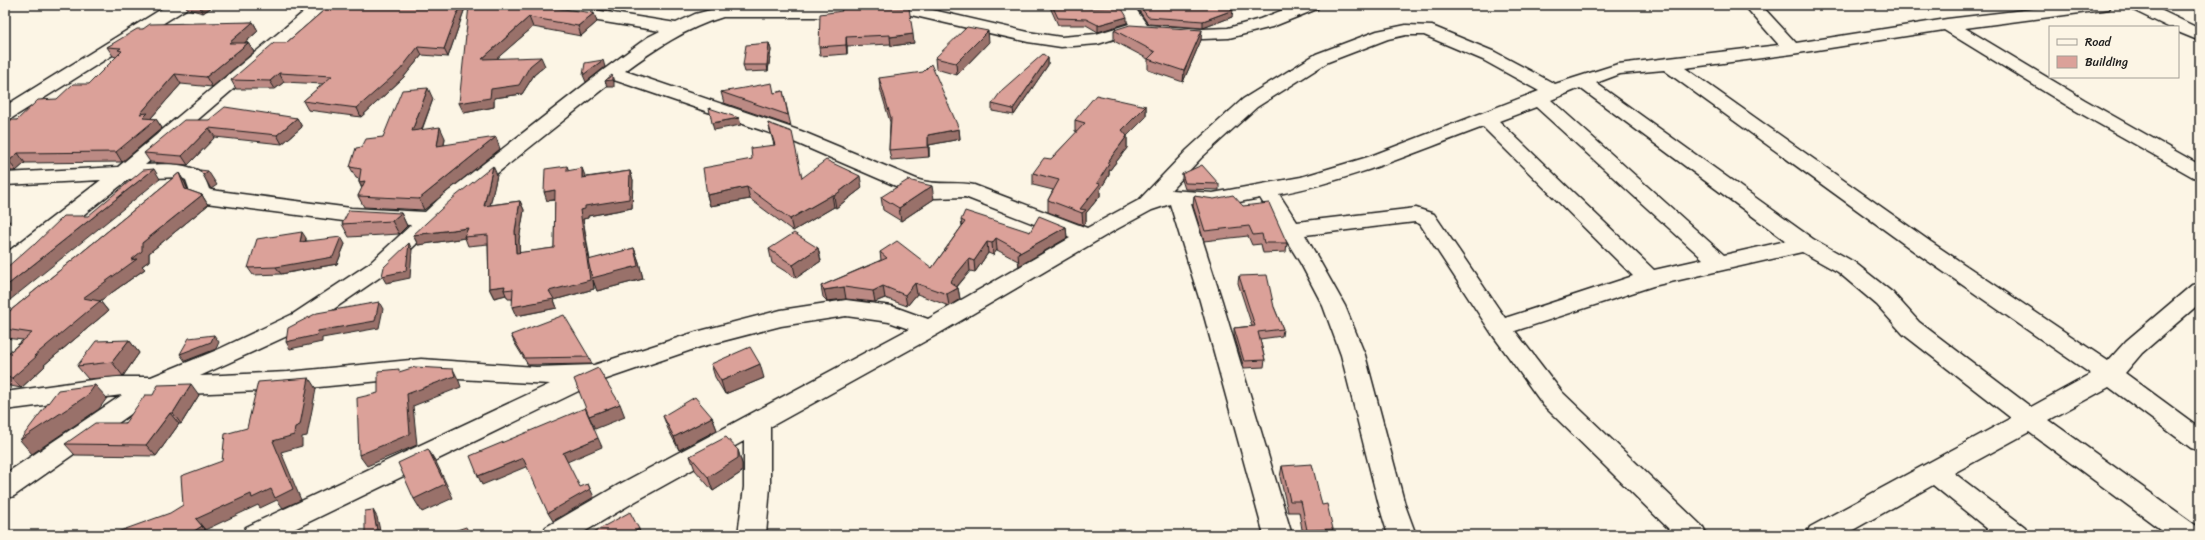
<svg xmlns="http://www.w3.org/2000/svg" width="2205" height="540" font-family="Sriracha,sans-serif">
  <rect width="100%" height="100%" fill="#fcf5e5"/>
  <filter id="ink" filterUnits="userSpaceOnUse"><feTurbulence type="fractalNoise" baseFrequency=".025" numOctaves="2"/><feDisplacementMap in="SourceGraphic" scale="8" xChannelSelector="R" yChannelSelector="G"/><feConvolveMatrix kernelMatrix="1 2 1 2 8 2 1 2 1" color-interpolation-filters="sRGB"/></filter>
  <g filter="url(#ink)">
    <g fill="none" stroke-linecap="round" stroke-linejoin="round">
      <g stroke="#1c1c1c" stroke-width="3">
        <path id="street" d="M168,5h20l-2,4 -174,109 -7,2v-14z
          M312,5h19l-186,160c21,-1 39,-3 58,8l6,16 2,1 140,18 74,4 16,-15 161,-126 46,-34 12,-6 -99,-16 -48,-5 -6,-1 -2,-4h57l114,18 19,-9 27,-7 189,-2 117,27 33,5 35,-3 33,-10 -12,-19h16l14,20 56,4 25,-1 32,-9 36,-14h23l-2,4 -45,18 -43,11 -26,1 -73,-5 -32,10 -37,3 -33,-5 -117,-27 -31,-2 -51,4h-106c-37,11 -68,32 -98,54l176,60 118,49c20,6 37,1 55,5l113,43 52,-28 48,-50 56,-51 73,-45 61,-23 29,-6 26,1 63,26 60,32 63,-20 161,-19 -35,-40h17l35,38 151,-24 119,-14h45l-2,4 -6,1 -138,18 120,72 115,65v14l-7,-2 -122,-69 -127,-78 -152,24 -107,14 246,174 177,119 18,-20 66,-56 8,-2v20l-58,50 -17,20 75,55v23l-9,-3 -82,-61 -60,33 149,107 2,8h-32l-139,-103 -75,41 71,54 4,8h-34l-62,-50 -89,50h-38l4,-8 201,-109 -108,-84 -26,-29 -39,-33 -36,-20 -149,34 -138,45 47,61 141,135 4,8h-32l-131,-129 -52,-72 -72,-110 -5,-2 -110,13 40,71 20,49 40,150 11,30h-28l-9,-30 -38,-150 -18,-49 -22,-42 -41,-66 -47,9 -22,-3 31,97 70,234h-28l-64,-234 -30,-97 -18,6 -35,19 -179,105 -168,93v60l-4,48h-28l6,-48v-46l-108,60 -57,34h-37l4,-8 72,-42 291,-156 -20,-7 -43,-6 -65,10 -81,21 -105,36 -313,152h-40l4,-8 304,-143 -129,-7 -133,13 -130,5 -144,101 -9,3v-25l117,-79 -117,15v-18l108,-15h38l66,-27 76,-36 77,-51 41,-38 -60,-3 -145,-19 -14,-6 -6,-17 -6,-3 -51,2 -116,91 -8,2v-18l96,-74 -96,5v-12l113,-6zM1406,35h18l59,25 56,31 -171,66 -67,20 -88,16 -42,-3 30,-32 56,-51 71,-45 60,-23zM1664,70l251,182 176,122 -60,33 -112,-85 -26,-29 -39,-31 -41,-23 -217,-156 24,-9zM614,80l173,59 118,51 29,8 31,-1 105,41 -142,81 -36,-13 -46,-6 -65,10 -85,22 -102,33 -58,2 -115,-8 -133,13 -88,4 109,-50 77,-53 69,-66zM1580,88l206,153 -62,14 -173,-155zM1536,107l167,152 -49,11 -155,-149zM1483,127l150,149 -128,42 -71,-104 -18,-6 -119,14 -18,-28c70,-13 137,-42 204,-67z
          M2129,5h21l50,24v12l-22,-9v-5h-10l-37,-18z"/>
      </g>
      <use href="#street" fill="#fcf5e5" fill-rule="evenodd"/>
    </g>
    <path fill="#bc8a84" stroke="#1c1c1c" d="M185,5h30l-12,8 -15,-4z
      M330,5h136l-18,52 -26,-2 -19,23 -42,39 -53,-7 -5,-9 20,-17 -39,-2 -9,7h-39l-5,-9 55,-37z
      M469,5l128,17 -16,14 -48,-9 -36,31 48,8 -11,9 -12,19 -28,4v9l-30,6z
      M572,5h42l1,2 -5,4z
      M1049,5h39l1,3 38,15 -29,9 -12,-7h-28z
      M1136,5h91l5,12 -29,11 -55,-4 -12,-18z
      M842,11l72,32 -23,3v-2l-44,2v8l-27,2 -1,-9z
      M253,22l5,9 -13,12h3l6,9 -42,35 -31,-3 -30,34 5,1 6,9 -40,34 -97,1 -9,8h-11v-49l12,-2 72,-36 27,-27 -3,-1 -6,-9 36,-18z
      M1114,30l87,10 -18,42 -35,-12v-11l-34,-18z
      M989,42l-32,33 -21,-6 -1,-11z
      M769,43l2,7 -3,21 -23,1 -2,-7z
      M1048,58v7l-34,50 -22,-4v-7z
      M879,78l80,51 1,10 -31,6v12l-38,3 -2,-10 1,-28 -10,-34z
      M783,91l8,35 -67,-23 -3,-11 53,1z
      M433,99l-11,31 23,8 -1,7 56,4 -76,61 -60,-3 -6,-11 4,-7 -3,-7v-3l-3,-1 -6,-11 12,-20 21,-10z
      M1146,106v11l-19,19v12l-18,23v4l-9,15v6l-14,17v9l-3,3 -35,-13v-12l5,-10 -20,-5v-12l18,-14 26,-27 -2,-1v-11z
      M297,118l5,9 -20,17 -67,-7 -27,28 -38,-3 -6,-9 65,-33z
      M768,123l34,55 60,10 -26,20 -2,-1 -41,24 -43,-32 -40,7 -3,-11 45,-36 22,-14z
      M567,166l2,5 17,6 44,-6 3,9 -1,28 -44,8v2l-5,1 7,41 44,-12 5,14 4,17 -46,12 -4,-11 1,9 -40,11 3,8 -41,8 -4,-17h-4l-2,-4 -12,3 -5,-10 -1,-44 -20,2 -3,-8 -47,7 -5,-10 84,-60 -7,30 30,-4 4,9 -5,30v13l35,-5 1,-48 -8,1z
      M179,173l6,10 3,7 14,5 6,10 -59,48v8l-7,5 3,3 -45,32 8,10 -64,54 1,1 -24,22 -16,-3v-29l18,-16 -18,-2v-23z
      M1182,174l37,10v6l-34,-1 -3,-9z
      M1194,196l49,10 44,37 -1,9 -23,1 -2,-9 -9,1 -4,-9 -44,5 -11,-35z
      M881,197l53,2 -33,22 -18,-11z
      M401,213l6,13 -8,8 -50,3 -7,-13z
      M961,220l69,12 36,-5 1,11 -48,28 -1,-5 -21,-11 -4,5 -5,-2 -13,19 -5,-1 -13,16 1,1 2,11 -11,7 -32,-12 -10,12 -22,-8 -10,4 -29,-3 -19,2 -4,-4 -2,-11 60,-26 -1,-8 52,16 30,-42z
      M306,238v3l39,3 -8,20 -56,10 -28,1 -5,-7z
      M818,248l3,13 -25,17 -24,-15 -3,-14z
      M1239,276l35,31 9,22 -1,7 -22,3 5,21 -1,7 -20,1 -10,-33v-7l18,-2 -14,-43z
      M511,335l78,22 3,7 -64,1 -14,-23z
      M129,340l10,13 -16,23 -35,3 -11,-13z
      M711,364l53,14 -39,16 -10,-17z
      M199,395l-18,29h-2l-23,32 -81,-1 -10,-11 60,-21z
      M663,416l49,1 5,13 -38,20 -11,-21z
      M738,450l4,14v8l-29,19 -18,-21 -5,-14z
      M1282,466l51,63 -1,6h-29l-4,-23h-11l-8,-35z"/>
    <path fill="#99716b" stroke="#1c1c1c" d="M199,5h16l-12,8z
      M460,5h6l-18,52 -4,-8z
      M608,5h6l1,2 -5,4z
      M1233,10l-1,7 -29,11v-7z
      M594,13l3,9 -16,14 -3,-10z
      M529,17l4,10 -47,41 -4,-9z
      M1127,17v6l-29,9v-7z
      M253,22l5,9 -24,21 -5,-9z
      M1202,30l-1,10 -18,42 1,-11z
      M988,31l1,11 -32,33 -1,-12z
      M913,34l1,9 -23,3 -1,-9z
      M846,37l1,9v8l-1,-9z
      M248,43l6,9 -42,35 -6,-10z
      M769,43l2,7 -3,21 -1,-6z
      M418,47l4,8 -19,23 -42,39 -4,-9z
      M541,57l4,9 -11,9 -12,19 -28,4v9l-30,6 -5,-10 32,-14z
      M1048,58v7l-34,50 -1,-6z
      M603,60l2,7 -19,15 -3,-7z
      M279,73l5,9 -9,7 -5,-8z
      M175,74l6,10 -30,34 2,3 3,-2 6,9 -40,34 -6,-10 24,-38z
      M612,75l2,7v5h-7l-2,-6z
      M428,88l5,11 -16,43 -5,-11z
      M1146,106v11l-24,24v-11z
      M297,118l5,9 -20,17 -5,-9z
      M739,118l2,7 -27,5 -2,-7z
      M440,127l5,11 -3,19 -5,-11z
      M209,128l6,9 -27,28 -6,-9z
      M959,129l1,10 -31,6v12l-1,-10v-12z
      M1127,136v12l-18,23v4l-9,15v6l-14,17v9l-3,3 -1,-12 -2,-4 17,-26 10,-20z
      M496,137l4,12 -76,61 -5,-11z
      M18,153l7,10 -9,8 -7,-10z
      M493,166l4,9 -9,40 -4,-9z
      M582,168l4,10h-4z
      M154,169l6,10 -155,125v-17z
      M208,171l9,14 -6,4 -8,-14z
      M630,171l3,9 -1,28 -44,8v2l-5,1 9,59 42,-30 5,14 4,17 -46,12 -4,-11 1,9 -40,11 3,8 -41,8 -4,-9 37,-16 31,-81 5,-4z
      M179,173l6,10 6,15 -6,-9z
      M860,176l2,12 -26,20 -2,-12z
      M365,181v13l-6,-12z
      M932,186l2,13 -33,22 -2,-13z
      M747,187l3,12 -40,7 -3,-11z
      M555,190l4,9 -12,2 -3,-9z
      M202,195l6,10 -59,48v8l-7,5 3,3 -45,32 8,10 -64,54 1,1 -24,22 -9,-10 22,-22 49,-58 59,-55z
      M832,195l2,12 -41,24 -3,-12z
      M520,201l4,9 -5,30 1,23 -4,-10 -1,-22z
      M401,213l6,13 -8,8 -7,-13z
      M5,216l5,6 -5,3z
      M1066,227l1,11 -48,28 -1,-12z
      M468,228l-4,9 1,1 -47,7 -5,-10z
      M302,232l4,6 -2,11 -4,-7z
      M341,237l4,7 -8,20 -56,10 -5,-7z
      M996,238l1,12 -4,5 -1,-12z
      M987,242l1,11 -13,19 -1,-11z
      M409,243l3,7 -2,28 -24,5 -4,-7z
      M818,248l3,13 -25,17 -3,-13z
      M969,259l1,12 -17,20 5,-3 2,11 -11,7 -2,-12 3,-12z
      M915,283l2,11 -10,12 -2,-11z
      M505,286l-1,4 2,5 -12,3 -5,-10z
      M883,286l2,12 -10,4 -2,-11z
      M844,287l2,12 -19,2 -3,-11z
      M379,302l4,7 -4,19 -57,10v4l-32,7 -4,-7 32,-11z
      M214,335l5,7 -3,7 -31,12 -5,-7z
      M129,340l10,13 -16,23 -11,-14z
      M760,364l4,14 -39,16 -4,-13z
      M453,369l6,12 2,6 -48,19 4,39 -50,21 -8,-11 48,-61z
      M309,378l7,11 -9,47 -5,1v9l-21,6 20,48 -18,8 -6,-8 -17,8 -2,-3 -53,25 -9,-11 77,-78 22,-14z
      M191,384l8,11 -18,29 -8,-11z
      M95,385l12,13 -8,11 -67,45 -12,-14z
      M620,404l5,13 -30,12 -6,-13z
      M170,413l9,11 -23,32 -10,-11z
      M712,417l5,13 -38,20 -5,-13z
      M598,438l4,9 -35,15 -4,-9z
      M428,449l8,13 17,36 -31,14 -8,-13z
      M738,450l4,14v8l-29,19 -5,-14z
      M523,458l5,8 -46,19 -4,-9z
      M588,484l6,13 -41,24 -5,-8z
      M373,510l4,7 4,18h-3z
      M202,526l7,9h-21z
      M62,529l6,6h-6z
      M639,529l2,6h-7l-1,-3z"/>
    <path fill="#dba199" stroke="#1c1c1c" d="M330,5h130l-16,44 -26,-2 -18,23 -43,38 -54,-7 29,-25 -53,-3 -9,8 -39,-1 43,-37h12z
      M469,5h63l62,8 -16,13 -49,-9 -47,42 59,-2 -11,9 -11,19 -28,4 -1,9 -31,5z
      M1052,5h36l1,3 32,-1 6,10 -29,8 -12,-6 -28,-1z
      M1139,5h88l6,5 -30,11 -55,-4z
      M879,6l30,2 4,26 -23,3v-2l-44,2v8l-27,2 1,-33 22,-3 -1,-2z
      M253,22l-24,21h19l-42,34 -31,-3 -35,40 8,-1 -5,5 13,1 -40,33 -98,1 -9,8h-4v-39l1,-2h11l21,-20 19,-1 16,-15h16l33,-33 -4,-1 3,-2 -14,-1 30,-18h6l7,-5z
      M1130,25l72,5 -18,41 -36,-12 7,-7 -41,-22z
      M967,27l21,4 -32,32 -21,-5z
      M769,43l-2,22h-24l3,-20z
      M1043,54l5,4 -35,51 -21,-5 10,-14z
      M603,60l-20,15 2,-12z
      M931,64l28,65 -31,6v12l-39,3 2,-32 -12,-40 44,-6z
      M612,75v5l-7,1z
      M772,83l2,10 9,-2 5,24 -67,-23z
      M428,88l-16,43 28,-4 -3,19 59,-9 -77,62 -61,-3 7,-15 -6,1 2,-13 -11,-2 6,-19 6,-1 4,-8 17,-2 19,-47z
      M1096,95l50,11 -24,24 5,6 -20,27 2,1 -12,19 3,1 -20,25 6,1 -4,3 -34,-13 11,-20 -26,-7 11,-15 7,1 34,-36 -10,-3z
      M225,107l72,11 -20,17 -68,-7 -27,28 -38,-3 40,-33h25z
      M709,108l30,10 -27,5z
      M768,123l24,9 10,46 24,-18 34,16 -26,20 -2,-1 -42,24 -43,-32 -40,8 -4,-27 49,-9 -1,-11 24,-3z
      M1202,165l17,19 -34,-1 -3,-9z
      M493,166l-9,40 36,-5 -5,30 1,22 38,-5 1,-58 -11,2 1,-23 22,-3v5l15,-3v10l48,-7 -1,28 -44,7v3l-5,1 10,70 -41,11 5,8 -42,8 1,-18 -9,1 1,-4 -16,2 -1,-53 -24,2 4,-9 -55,7 39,-36z
      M154,169l-149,118v-18l27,-24h2l30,-29h24l55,-46z
      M200,170l8,1 -5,4z
      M179,173l6,16 17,6 -60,48v8l-11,9 6,-1 -54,39 17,3 -66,55h3l-25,22 -7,-1v-21l27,-23 -27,-4v-14z
      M908,180l24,6 -33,22 -18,-11z
      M1233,195l10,11 26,-3 18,40h-23l-2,-9 -9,1 -4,-9 -44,5 -11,-35 20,3z
      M349,210l52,3 -9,8 -50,3z
      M965,211l65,21 9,-16 27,11 -48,27 2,-3 -24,-13 -4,5 -5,-1 -13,19 -5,-2 -19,23 8,6 -11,6 -32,-11 -10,12 -22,-9 -10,5 -29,-4 -20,3 -3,-4 66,-28 -7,-6 17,-11 35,27 33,-46 -4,-2z
      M302,232l-2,10 41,-5 -8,20 -57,10 -28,1 9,-29z
      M794,233l24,15 -25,17 -24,-16z
      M409,243l-3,28 -24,5 2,-9z
      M634,248l4,18 -46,12 -4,-18z
      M1267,275l7,32 9,22 -25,3 7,28 -21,1 -10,-33 21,-2 -16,-50z
      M379,302l-4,19 -57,10 -1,4 -31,7 2,-14 29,-15z
      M564,315l25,42 -64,1 -14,-23z
      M214,335l-3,7 -31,12 9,-16z
      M129,340l-17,22 -35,4 19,-25z
      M750,347l10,17 -39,17 -10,-17z
      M415,367l38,2 2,7 -48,18 3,40 -51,21 -2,-57 21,-5v-22l21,-2v3z
      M598,368l22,36 -31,12 -15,-37z
      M309,378l-9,47 -5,2 -1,8 -21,6 20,48 -18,9 -4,-9 -19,9 -1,-4 -55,25 6,7 -14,9h-79l61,-22 13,-8 -2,-29 41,-15 3,-27 22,-6 11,-46z
      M191,384l-18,29h-3l-24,32 -81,-1 30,-21h30l20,-28h8l5,-10z
      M95,385l-7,10 -68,45 38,-50z
      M695,397l17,20 -38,20 -11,-21z
      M585,408l13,30 -35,15 17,34 8,-3 2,5 -42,24 -25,-55 -45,18 -8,-20z
      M726,437l12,13v8l-30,19 -18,-21z
      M428,449l17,35 -31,15 -16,-36z
      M1312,464l10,41 5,-1 6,25 -26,1 -6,-29h-11l-8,-35z
      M373,510l5,25h-13v-24z
      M630,512l9,17 -6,3 1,3h-46z
      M466,527l4,8h-24l-1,-1z
      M62,529v6h-15z"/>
  </g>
  <rect width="2205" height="540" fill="none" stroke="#fcf5e5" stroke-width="20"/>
  <rect x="10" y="10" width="2185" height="520" fill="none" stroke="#1c1c1c" stroke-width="1.5" filter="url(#ink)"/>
  <rect x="2049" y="26" width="130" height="52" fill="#fcf5e5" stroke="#a29e95"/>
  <rect x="2057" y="39" width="20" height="6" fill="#fcf5e5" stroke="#a29e95"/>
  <text x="2085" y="46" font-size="12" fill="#1c1c1c">Road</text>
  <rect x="2057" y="56" width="20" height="12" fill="#dba199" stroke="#a29e95"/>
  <text x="2085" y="66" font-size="12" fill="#1c1c1c">Building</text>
</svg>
